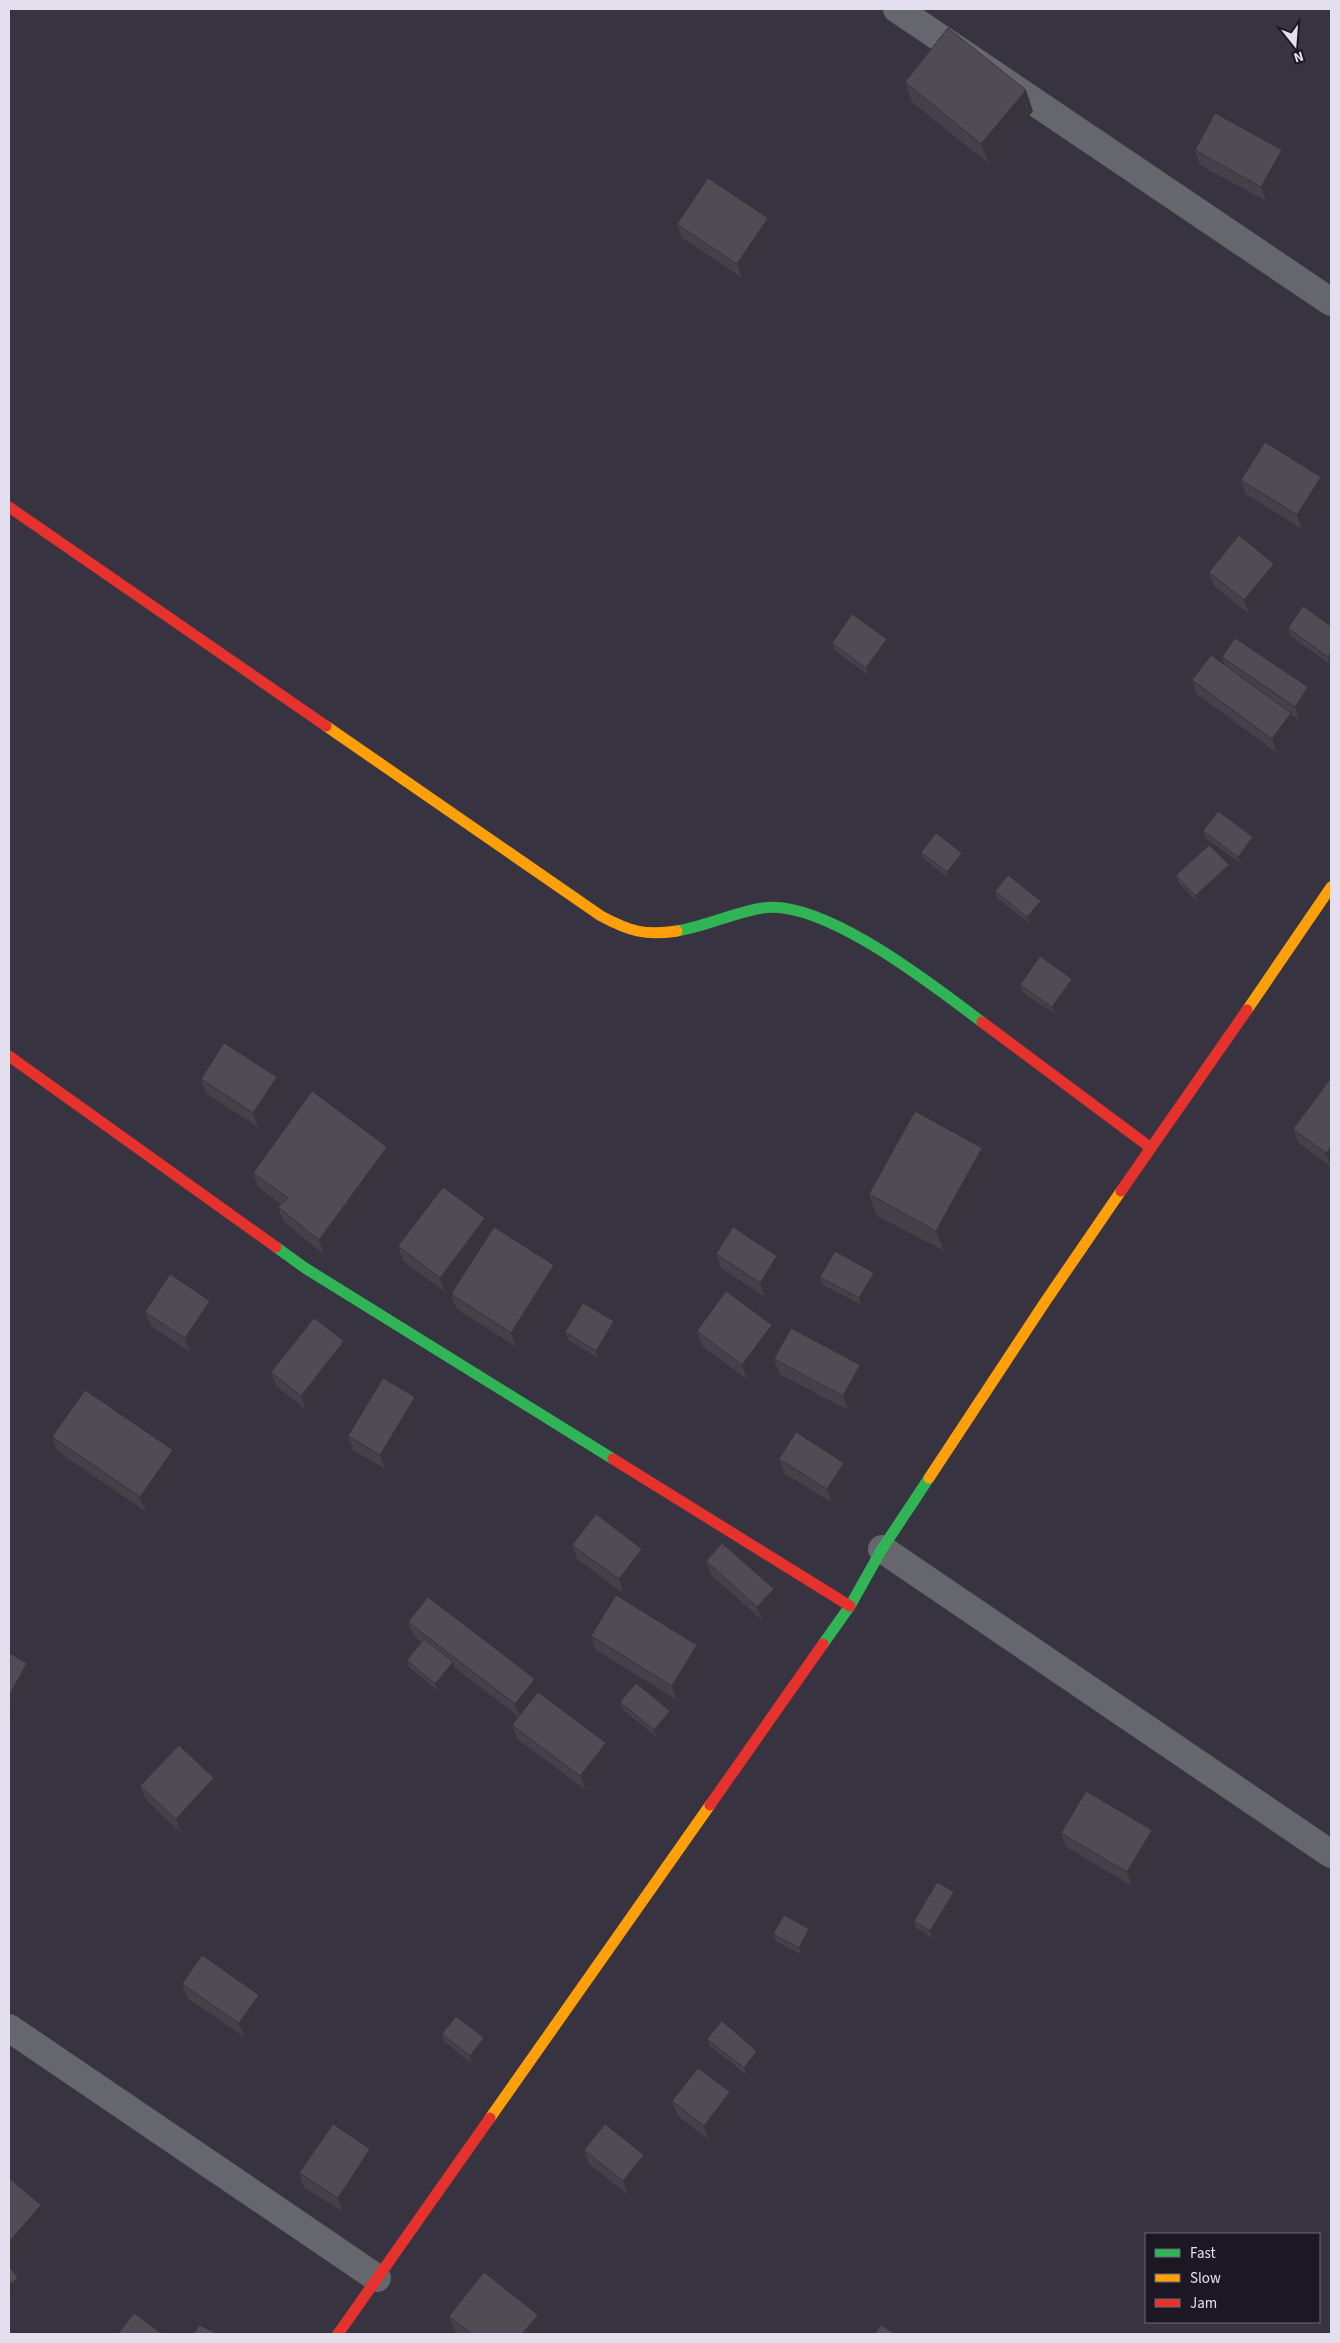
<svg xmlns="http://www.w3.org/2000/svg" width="1340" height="2343" font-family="'Source Sans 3',sans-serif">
  <rect width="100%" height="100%" fill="#373340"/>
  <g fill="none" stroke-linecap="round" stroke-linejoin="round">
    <path stroke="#66676c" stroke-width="28" d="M897,9l434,293
      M882,1549l449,305
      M9,2028l368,250"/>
    <path stroke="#30b455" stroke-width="11" d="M677,931c29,-5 56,-18 85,-23 61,-10 172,78 220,114
      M276,1247l29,21 308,191
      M823,1644l27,-38 32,-57 47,-71"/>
    <path stroke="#ff9f0a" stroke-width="11" d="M326,726l275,190c28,15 44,20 76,15
      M1247,1010l84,-123
      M929,1478l116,-176 76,-111
      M490,2118l220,-313"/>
    <path stroke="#e5322d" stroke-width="11" d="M9,507l317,219
      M982,1022l169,126
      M9,1056l267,191
      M1121,1191l126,-181
      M613,1459l237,147
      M710,1805l113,-161
      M338,2334l152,-216"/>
  </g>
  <path fill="#464048" d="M905,82l128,29 -44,53 -77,-62z
    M1195,150h87l5,14 -21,37 -66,-36z
    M768,218l5,14 -31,46 -60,-40 -5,-14z
    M1321,477l5,14 -24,38 -56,-35 -5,-14z
    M1209,572l70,6 -30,36 -35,-28z
    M1331,626v36l-1,2 -40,-28 -2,-8z
    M832,643l57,3 -21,29 -34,-25z
    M1222,657l91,44 -13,20 -9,-6 5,12 -19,26 -80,-59 -5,-14 33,-15z
    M1203,831l50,6 3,7 -15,20 -35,-26z
    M921,852l44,8 -16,19 -25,-20z
    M1231,873l-33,30 -20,-21 -2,-7z
    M995,891l46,10 3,7 -14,16 -33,-26z
    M1072,979l2,7 -19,28 -32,-21 -3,-8z
    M1331,1078v89l-32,-24 -6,-14z
    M201,1079l81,12 -24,36 -52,-34z
    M387,1147l5,14 -68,94 -41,-34 -5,-14 3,-3 -23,-17 -5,-14z
    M990,1169l-46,82 -68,-36 -7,-21z
    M490,1233l-45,59 -42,-31 -5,-15z
    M716,1254l67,16 -18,27 -44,-29z
    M874,1273l2,7 -14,25 -39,-20 -3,-8z
    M559,1279l-43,68 -60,-39 -5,-14z
    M145,1312l70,3 -25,37 -39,-26z
    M772,1325l5,14 -30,40 -45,-33 -5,-15z
    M616,1329l-18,29 -30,-18 -3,-8z
    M349,1355l-43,55 -30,-24 -5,-14z
    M774,1359l91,20 -17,31 -69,-36z
    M415,1397l5,14 -35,58 -32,-19 -5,-14z
    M52,1437l121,13 5,14 -33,47 -88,-60z
    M779,1459l70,18 -17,26 -48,-30z
    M572,1545l70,4 5,14 -23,31 -47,-35z
    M706,1561l68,28 5,14 -16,18 -52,-46z
    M408,1622l132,71 66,50 5,14 -25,33 -69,-51 -5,-14 7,-8 -64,-49v1l-17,22 -29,-24 -2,-7 14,-18 -7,-6z
    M591,1636l111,23 -25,41 -81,-50z
    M620,1702l50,9 3,7 -16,19 -34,-27z
    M140,1786l79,6 -38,41 -35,-33z
    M1061,1833l96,11 -25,42 -66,-39z
    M954,1892l3,7 -24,39 -17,-10 -2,-7z
    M809,1929l3,7 -10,19 -26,-14 -3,-7z
    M182,1984l82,25 -20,28 -57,-39z
    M442,2034l45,11 -15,19 -28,-23z
    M707,2039l50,12 3,7 -13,17 -37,-29z
    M672,2101l63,5 -26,34 -32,-25z
    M584,2150l60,5 5,14 -21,26 -39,-31z
    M375,2163l-32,49 -39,-25 -5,-14z
    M9,2178l32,27 5,14 -34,39 -3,-3z
    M538,2315l5,14 -4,5h-80l-5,-4 -5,-14z"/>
  <path fill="#39343b" d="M1026,90l7,21 -44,53 -8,-20z
    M1282,150l5,14 -21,37 -5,-14z
    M768,218l5,14 -31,46 -5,-14z
    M1321,477l5,14 -24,38 -5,-14z
    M1274,564l5,14 -30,36 -5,-14z
    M887,639l2,7 -21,29 -2,-7z
    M1331,652v10l-1,2 -2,-7z
    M1308,687l5,14 -13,20 -5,-14z
    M1291,713l5,14 -19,26 -5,-14z
    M1253,837l3,7 -15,20 -3,-7z
    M962,853l3,7 -16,19 -2,-7z
    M1229,865l2,8 -33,30 -3,-7z
    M1041,901l3,7 -14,16 -3,-7z
    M1072,979l2,7 -19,28 -3,-7z
    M277,1077l5,14 -24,36 -5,-14z
    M387,1147l5,14 -68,94 -5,-15z
    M1331,1147v19l-5,-13z
    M982,1148l8,21 -46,82 -8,-20z
    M485,1218l5,15 -45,59 -5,-14z
    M777,1256l6,14 -18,27 -5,-14z
    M554,1265l5,14 -43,68 -5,-14z
    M874,1273l2,7 -14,25 -3,-7z
    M210,1301l5,14 -25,37 -5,-14z
    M614,1321l2,8 -18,29 -2,-7z
    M772,1325l5,14 -30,40 -5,-14z
    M344,1341l5,14 -43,55 -5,-14z
    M860,1365l5,14 -17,31 -5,-14z
    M415,1397l5,14 -35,58 -5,-14z
    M173,1450l5,14 -33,47 -5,-14z
    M844,1463l5,14 -17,26 -5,-14z
    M642,1549l5,14 -23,31 -5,-15z
    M774,1589l5,14 -16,18 -6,-14z
    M697,1645l5,14 -25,41 -5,-14z
    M453,1662l2,7 -17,22 -3,-7z
    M27,1663l5,14 -23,43v-24z
    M535,1679l5,14 -20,25 -5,-14z
    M670,1711l3,7 -16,19 -3,-7z
    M606,1743l5,14 -25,33 -6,-14z
    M214,1778l5,14 -38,41 -5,-14z
    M1152,1830l5,14 -25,42 -5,-14z
    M954,1892l3,7 -24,39 -3,-7z
    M809,1929l3,7 -10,19 -3,-7z
    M259,1995l5,14 -20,28 -5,-14z
    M484,2038l3,7 -15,19 -2,-8z
    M757,2051l3,7 -13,17 -3,-7z
    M730,2092l5,14 -26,34 -5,-14z
    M370,2149l5,14 -32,49 -5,-14z
    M644,2155l5,14 -21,26 -5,-14z
    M41,2205l5,14 -34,39 -3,-9v-7z
    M18,2278l2,7 -11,9v-9z
    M538,2315l5,14 -4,5h-17z"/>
  <path fill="#514b54" stroke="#39343b" d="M948,28l78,62 -45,54 -76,-62z
    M1215,113l67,37 -21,37 -66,-37z
    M708,178l60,40 -31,46 -60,-40z
    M1265,442l56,35 -24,38 -56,-35z
    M1239,535l35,29 -30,36 -35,-28z
    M1303,606l28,20v26l-3,5 -40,-29z
    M852,614l35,25 -21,29 -34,-25z
    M1235,638l73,49 -13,20 -73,-50z
    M1211,655l80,58 -19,26 -80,-59z
    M1218,811l35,26 -15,20 -35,-26z
    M936,833l26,20 -15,19 -26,-20z
    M1209,845l20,20 -34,31 -19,-21z
    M1008,875l33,26 -14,16 -32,-26z
    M1040,956l32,23 -20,28 -32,-22z
    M224,1043l53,34 -24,36 -52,-34z
    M1331,1078v69l-5,6 -33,-24z
    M312,1091l75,56 -68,93 -41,-33 10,-9 -35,-25z
    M915,1111l67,37 -46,83 -67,-37z
    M443,1187l42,31 -45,60 -42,-32z
    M494,1227l60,38 -43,68 -60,-39z
    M733,1227l44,29 -17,27 -44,-29z
    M835,1251l39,22 -15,25 -39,-21z
    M170,1274l40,27 -25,37 -40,-26z
    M726,1291l46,34 -30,40 -45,-34z
    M583,1303l31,18 -18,30 -31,-19z
    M314,1318l30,23 -43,55 -30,-24z
    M791,1328l69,37 -17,31 -69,-37z
    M383,1378l32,19 -35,58 -32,-19z
    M85,1390l88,60 -33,47 -88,-60z
    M796,1432l48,31 -17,26 -48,-30z
    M596,1514l46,35 -23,30 -47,-34z
    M722,1543l52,46 -17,18 -51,-46z
    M616,1595l81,50 -25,41 -81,-50z
    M428,1597l107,82 -20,25 -107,-82z
    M424,1639l29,23 -18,22 -28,-24z
    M9,1653l18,10 -18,33z
    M636,1683l34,28 -16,19 -34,-28z
    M538,1692l68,51 -26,33 -68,-51z
    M179,1745l35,33 -38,41 -36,-33z
    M1086,1791l66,39 -25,42 -66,-39z
    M937,1882l17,10 -24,39 -16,-10z
    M784,1915l25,14 -10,19 -26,-14z
    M202,1955l57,40 -20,28 -57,-39z
    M456,2016l28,22 -14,18 -28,-22z
    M722,2021l35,30 -13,17 -37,-29z
    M698,2068l32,24 -26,34 -32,-25z
    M333,2124l37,25 -32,49 -39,-25z
    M605,2124l39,31 -21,26 -39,-31z
    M9,2178l32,27 -32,37z
    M9,2266l9,12 -9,7z
    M484,2272l54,43 -16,19h-50l-23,-18z
    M134,2313l28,21h-44z
    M199,2325l19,9h-24z
    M881,2325l14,9h-20z"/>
  <rect width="1340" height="2343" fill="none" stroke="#e3dfee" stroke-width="20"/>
  <rect x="1145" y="2233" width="175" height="90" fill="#1b1823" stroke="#6b6874"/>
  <rect x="1155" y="2249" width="25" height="8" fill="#30b455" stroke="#6b6874"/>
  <text x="1190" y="2258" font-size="15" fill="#e3dfee">Fast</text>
  <rect x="1155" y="2274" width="25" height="8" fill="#ff9f0a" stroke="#6b6874"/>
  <text x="1190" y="2283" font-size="15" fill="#e3dfee">Slow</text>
  <rect x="1155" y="2299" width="25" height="8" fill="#e5322d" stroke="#6b6874"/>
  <text x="1190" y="2308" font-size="15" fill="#e3dfee">Jam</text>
  <g transform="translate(1295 45) rotate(163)" stroke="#1b1823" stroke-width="4" paint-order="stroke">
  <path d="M0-4L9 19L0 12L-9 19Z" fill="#e3dfee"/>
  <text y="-8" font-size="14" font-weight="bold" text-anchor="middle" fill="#e3dfee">N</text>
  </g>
</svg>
